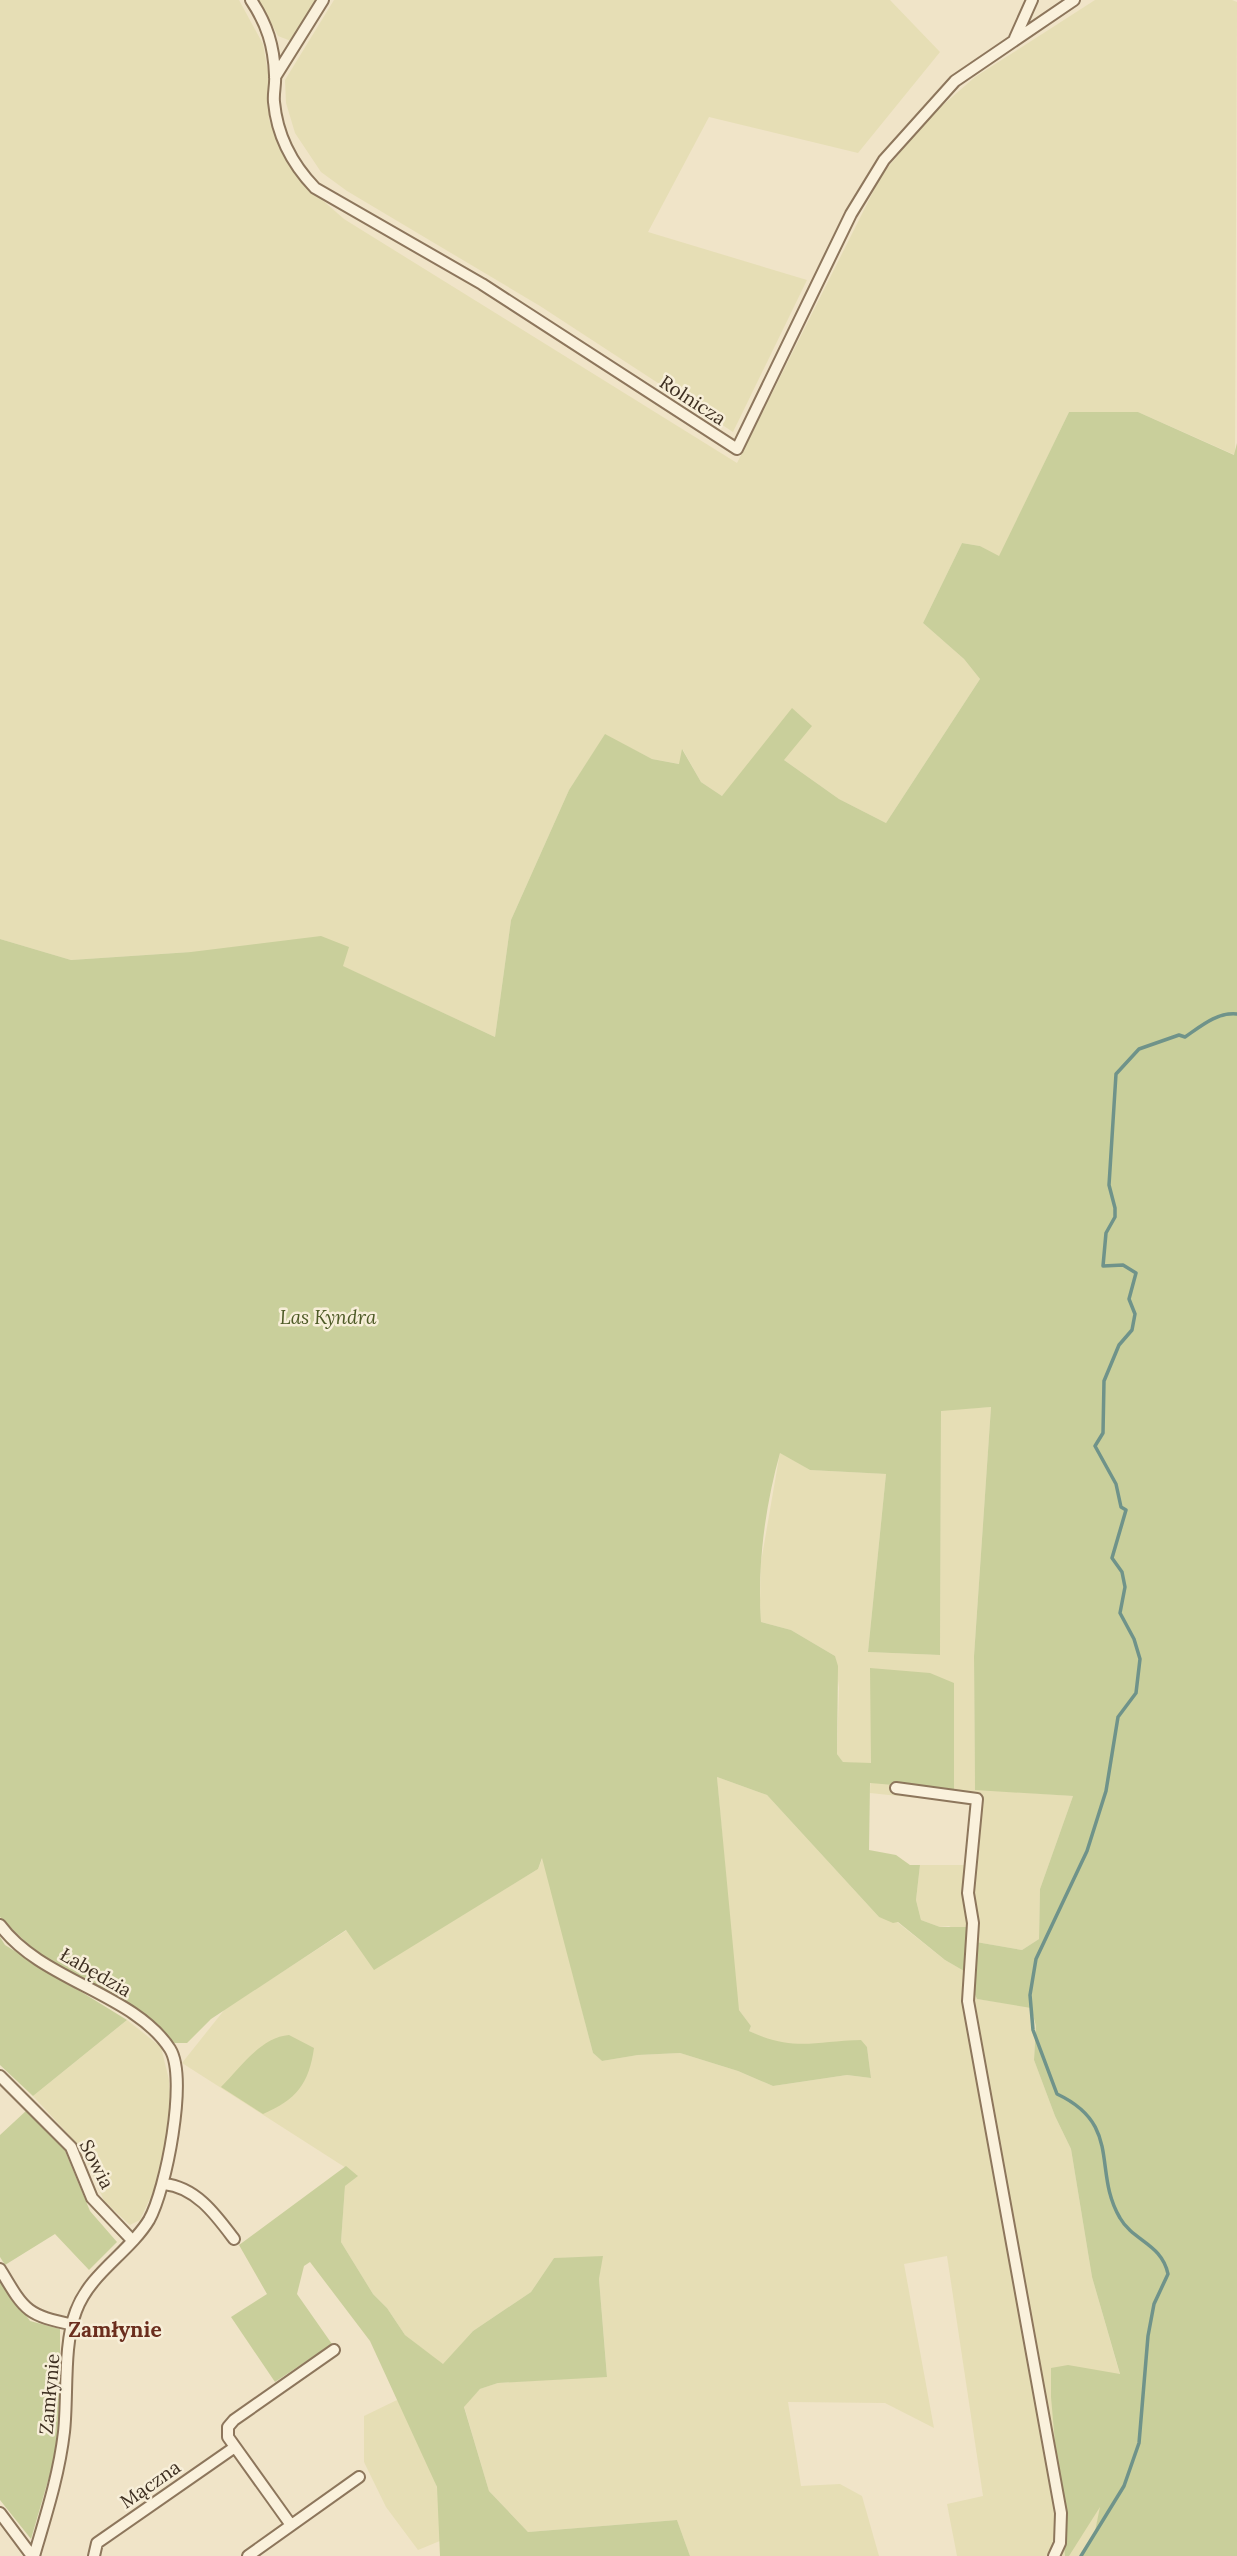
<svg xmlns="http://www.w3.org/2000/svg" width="1237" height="2556" font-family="Lora,serif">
  <rect width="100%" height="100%" fill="#f0e4c8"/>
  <path fill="#e6deb5" d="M0,0h239l24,44 5,28 1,47 10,27 12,21 21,24 32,28 393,244 144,-287 46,-57 48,-42 120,-77h137l5,2 -2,453 -97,-43h-69l-70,145 -19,-11 -18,-3 -39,80 41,36 16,20 -94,144 -47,-24 -55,-39 -62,36 -21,-14 -18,-32 -3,14 -28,-5 -47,-24 -36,55 -58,130 -16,117 -153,-71 -151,-14 -120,8 -71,-21z
    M259,0h57l-25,41 -13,-5z
    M334,0h556l50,52 -82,101 -149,-36 -61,115 159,48 -74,152 -193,-126 -193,-115 -26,-19 -26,-39 -9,-30 -1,-23z
    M991,1407l-17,249 1,133 98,7 -33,93 -1,50 -17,11 -46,-8 -27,-16 -9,1 -19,-7 -5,-20 4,-35h55v-61l-105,-11 1,-29 -28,-2 -6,-8 2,-66 -4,-32 -44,-26 -30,-8 -1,-22 1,-38 19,-110 30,18 76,4 -18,178 72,3 1,-245z
    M717,1777l50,18 112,122 18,5 48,38 19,11 13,28 54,8 5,19 -2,34 21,56 16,33 21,128 28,98 -9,91 -16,65 -15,25h-123l-10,-52 36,-8 -36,-240 -43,8 30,164 -49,-25 -97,-1 13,84 39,-2 22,12 17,60h-189l-13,-36 -149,12 -39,-41 -25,-85 16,-17 18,-6 109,-7 -8,-97 3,-22 -48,1 -23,34 -58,39 -30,34 -38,-30 -18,-27 -14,-14 -32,-52 4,-56 12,-11 -175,-112 43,-54 122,-79 27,39 164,-100 5,-12 50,196 9,8 36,-6 42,-2 58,18 35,15 74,-11 24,3 -4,-31 -8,-7 -64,6 -21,-3 -25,-12 2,-5 -12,-16 -2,-7z
    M127,2020l34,27 8,33 2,34 -11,63 -20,43 -10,5 -26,-24 -22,-52 -49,-53z
    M397,2400l21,27 34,109 -34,14 -32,-43 -22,-45v-46z"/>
  <path fill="#c9cf9b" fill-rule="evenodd" d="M1069,412h69l96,43 3,-12v2113h-157l15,-25 5,-24 -31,49h-4l-14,-159v-29l17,-3 52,9 -28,-97 -21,-128 -16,-33 -21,-56 2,-34 -5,-18 -54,-9 -13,-28 -19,-11 -47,-38 -5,1 -14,-6 -112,-122 -50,-18 22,233 12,16 -2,5c45,21 66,10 112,9l6,7 4,31 -24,-3 -74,11 -35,-15 -58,-18 -42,2 -36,6 -9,-8 -51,-195 -4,11 -164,101 -28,-40 -135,89 -24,24h-17l-128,-85 -42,-41v-978l71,21 120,-8 130,-16 28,11 -6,19 152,71 16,-117 58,-130 36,-56 47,25 27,5 3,-15 19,33 21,14 70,-88 20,18 -28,34 55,39 47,24 94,-144 -16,-20 -41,-36 39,-80 18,3 19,10zM991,1407l-17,249 1,134 98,6 -33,93 -1,50 -17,11 -46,-8 -7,-15h-29l-19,-7 -5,-20 4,-35h-10l-14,-10 -27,-5 1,-67 84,7v-107l-24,-10 -60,-5 1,95 -28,-1 -6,-8 1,-88 -3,-10 -44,-26 -30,-8c-4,-56 4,-115 19,-169l30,17 76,4 -18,178 72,3 1,-244z
    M0,1937l5,8 122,75 -94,76 -33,-31z
    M289,2035l25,13c-5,36 -18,52 -51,66l-42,-27c19,-19 40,-50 68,-52z
    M27,2110l36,36 27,65 27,31 -28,28 -34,-36 -50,31 -5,-8v-122z
    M346,2166l12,10 -13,10 -4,56 32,52 14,14 18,27 38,29 30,-33 58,-39 23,-34 49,-2 -4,23 8,98 -109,6 -18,6 -16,18 25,84 39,41 149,-12 13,36h-250l-3,-69 -67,-146 -60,-79 -6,4 -7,28 35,50 -57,38 -44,-65 36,-23 -28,-49z
    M0,2277l30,44 30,8v81l-6,50 -23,79 -31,-39z"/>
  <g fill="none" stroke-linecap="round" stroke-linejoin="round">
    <path stroke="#6f938a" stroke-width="3.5" d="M1081,2556l43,-70 15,-43 9,-107 6,-32 14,-30c-6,-30 -35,-33 -48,-56 -28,-47 3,-93 -63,-124l-24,-64 -3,-35 6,-36 51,-108 19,-60 12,-74 18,-24 4,-34 -6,-20 -14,-26 5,-26 -3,-15 -10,-14 14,-48 -5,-3 -5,-23 -21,-38 8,-13 1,-52 15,-36 13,-15 3,-16 -6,-15 7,-26 -13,-8 -20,1 3,-33 9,-16v-9l-6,-23 7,-111 23,-25 40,-14 6,2c16,-11 32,-25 52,-23"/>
    <g stroke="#8d765c" stroke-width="14">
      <path id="minor" d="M251,0c16,24 23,46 24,75 1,9 -2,18 -1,27 3,33 18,62 41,86l167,96 255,165 114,-235 33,-54 71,-79 119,-81
        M1015,38l17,-38
        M275,77l48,-77
        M896,1788l81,11 -9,94 5,30 -5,78 93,512 -1,30 -6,13
        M0,1925c41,56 134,68 170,124 18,29 -4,141 -21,171 -20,33 -59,53 -73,91 -13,34 -8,85 -12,121 -5,43 -18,83 -30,124
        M0,2076l71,71 21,51 39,41
        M164,2184c32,3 52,31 70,55
        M0,2269c25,42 26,46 74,56
        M0,2513l32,43
        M291,2525l-63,-88v-10l6,-7 100,-70
        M94,2556l3,-13 138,-96
        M248,2556l111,-79"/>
    </g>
    <use href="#minor" stroke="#faf1dc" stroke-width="10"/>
  </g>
  <g text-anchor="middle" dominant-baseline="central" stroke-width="5" stroke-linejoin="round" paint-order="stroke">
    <g font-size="19" fill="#3d2e20" stroke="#f7eed8">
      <text transform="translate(693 400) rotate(33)">Rolnicza</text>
      <text transform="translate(96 1972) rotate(30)">Łabędzia</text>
      <text transform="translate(97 2164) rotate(63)">Sowia</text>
      <text transform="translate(49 2394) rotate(-85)">Zamłynie</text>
      <text transform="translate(150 2484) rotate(-35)">Mączna</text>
    </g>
    <g font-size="19" font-style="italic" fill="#4d5a26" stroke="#f7eed8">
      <text x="328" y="1317">Las Kyndra</text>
    </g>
    <g font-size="21" font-weight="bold" fill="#6b2e1e" stroke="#f7eed8">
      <text x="115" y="2329">Zamłynie</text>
    </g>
  </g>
</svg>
